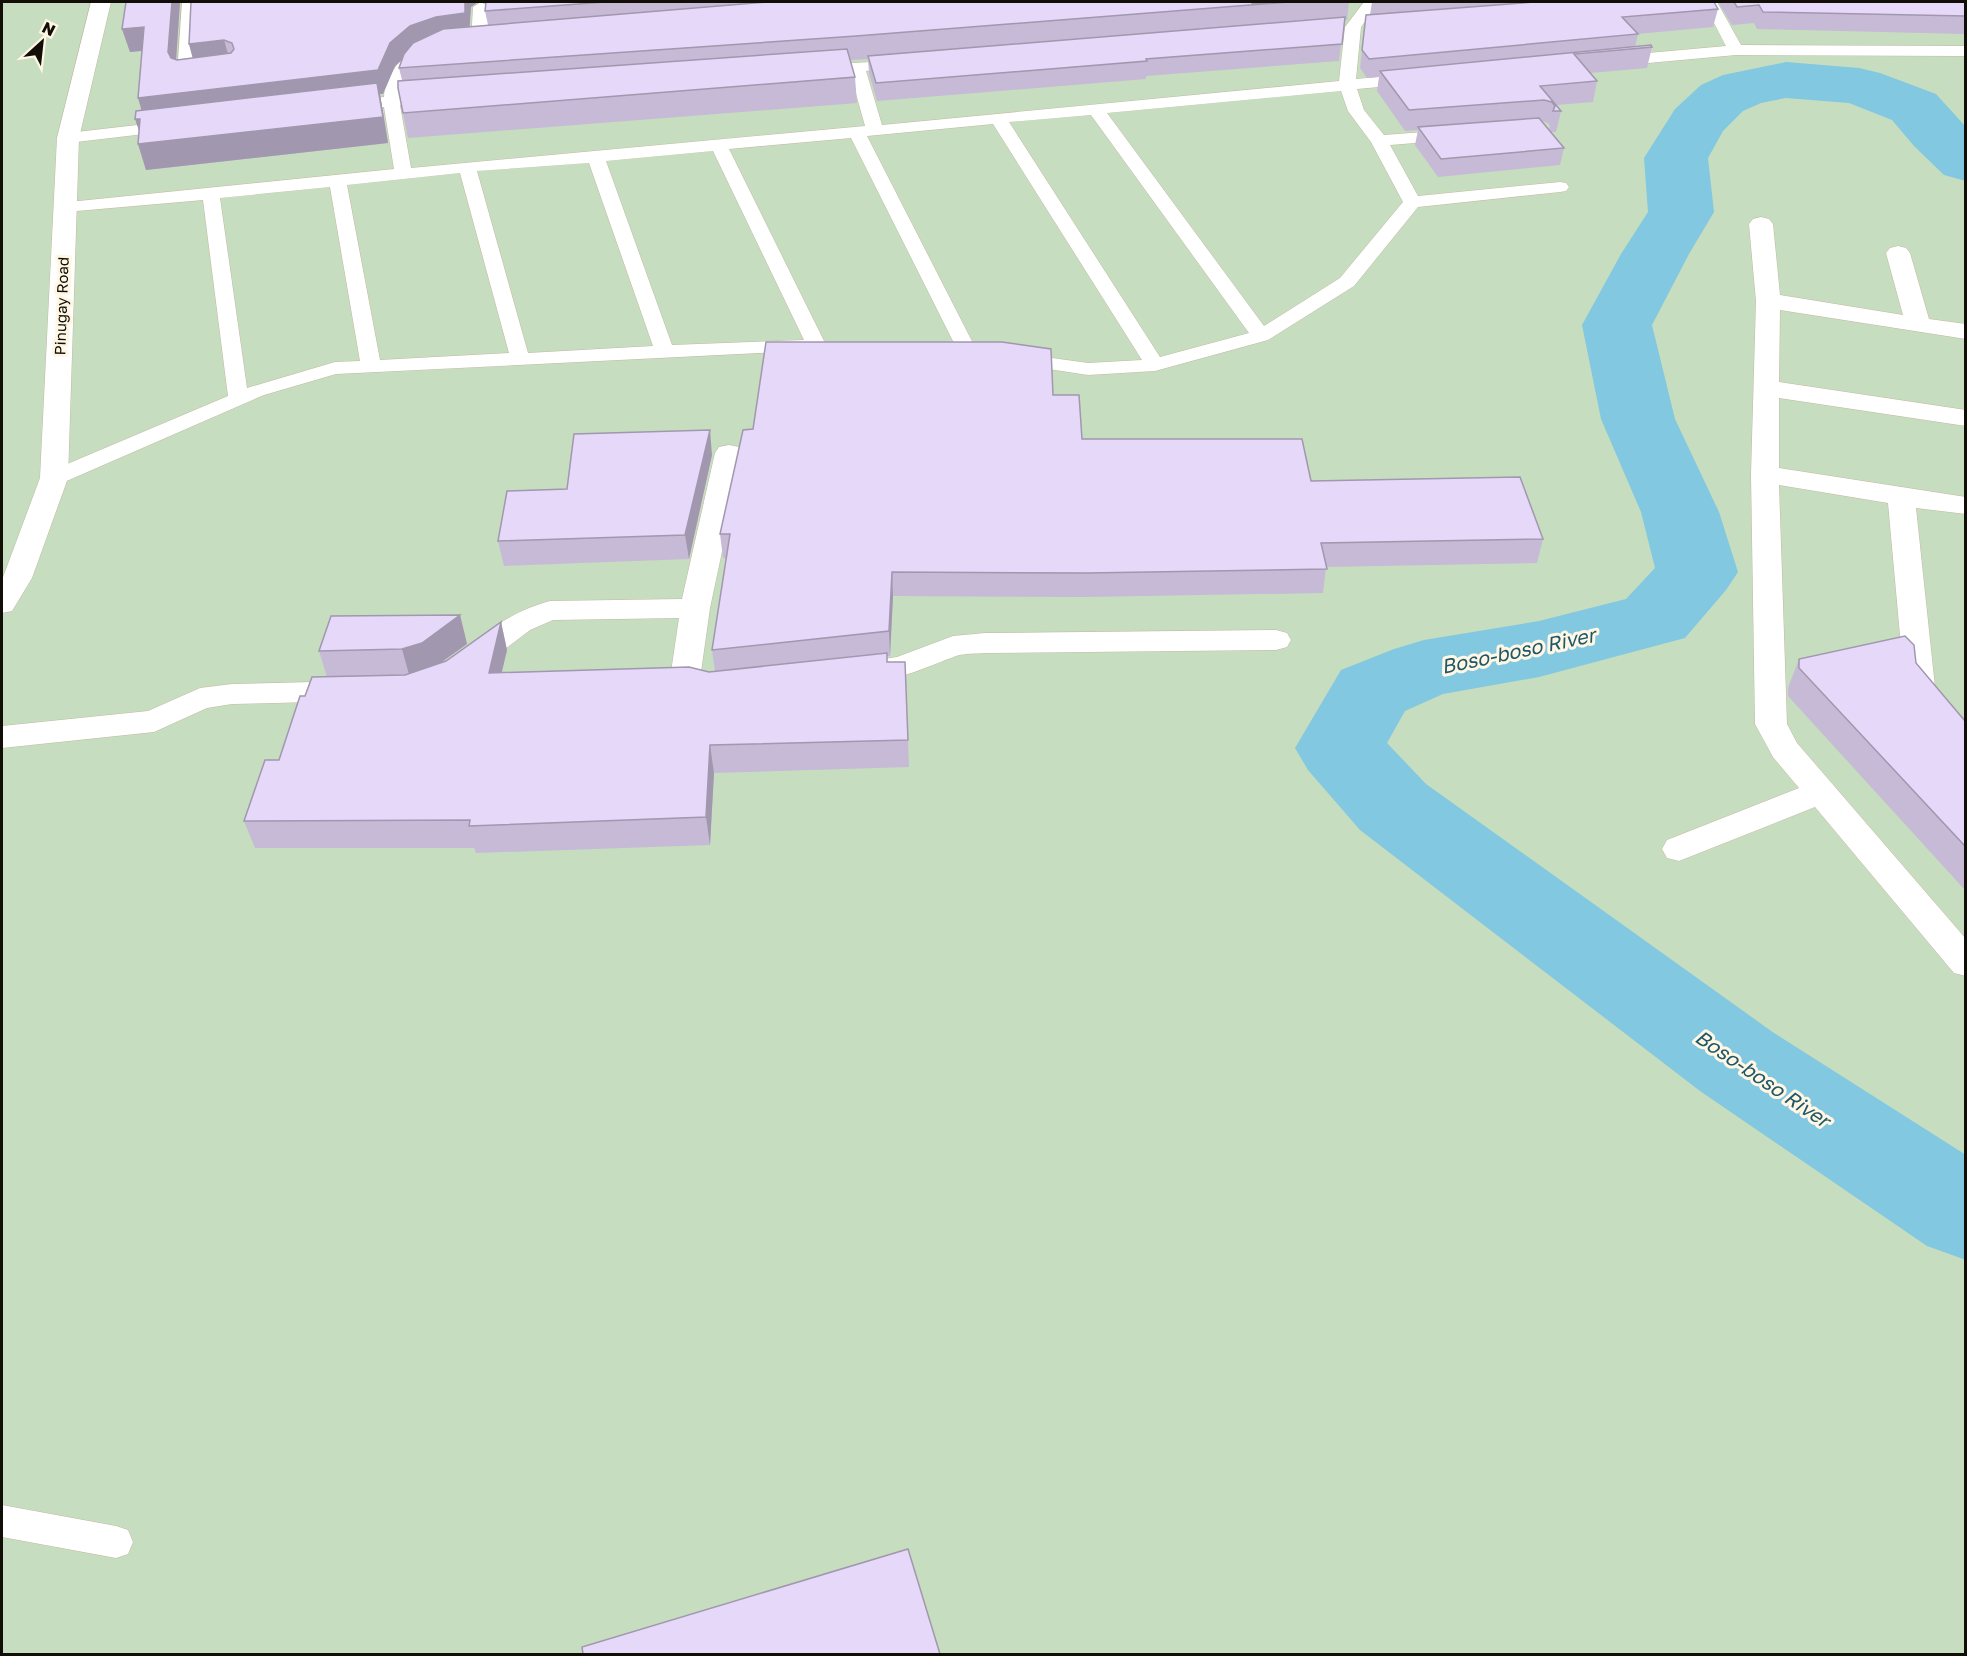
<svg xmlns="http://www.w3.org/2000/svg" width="1967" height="1656" font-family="'Golos Text',sans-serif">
  <rect width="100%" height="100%" fill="#fff6e4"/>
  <path fill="#c6ddbf" d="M2,2h1963v1652h-1963z"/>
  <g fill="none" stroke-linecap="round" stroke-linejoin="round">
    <path fill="#82c8e0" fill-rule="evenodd" d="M1786,62l73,6 21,5 56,21 30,33v54l-22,-6 -30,-29 -22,-26 -43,-17 -63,-5 -25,5 -18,8 -20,20 -15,27 6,54 -25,42 -37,71 23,94 44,93 19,60 -12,18 -41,48 -146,39 -96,17 -38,17 -18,32 39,41 348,249 192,122v105l-39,-14 -227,-155 -340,-261 -52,-60 -13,-22 46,-78 53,-21 30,-9 115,-19 87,-22 29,-31 -14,-56 -40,-93 -19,-94 39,-71 27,-42 -4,-54 31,-49 26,-24 22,-10z"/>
    <g stroke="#c4b9a4" stroke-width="1">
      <path id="service" d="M182,2h15l-4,68 16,1 2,3 -2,3 -24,4 -8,-5z
        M481,2l8,5 -2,35 -8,5 -8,-5 2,-35z
        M1364,2h15l-18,25 -5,52 55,-5 8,5 -8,5 -54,5 7,21 20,25 67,-5 6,1 3,4 -3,4 -6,1 -61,5 28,51 142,-14 6,1 3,4 -3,4 -6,1 -142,15 -64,79 -86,54 -113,31 -67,4 -79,-12 -3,-4 3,-4 7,-2 72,10 54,-3 -149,-236 -126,12 111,217 -3,4h-14l-110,-219 -122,11 97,196 -3,4 -7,2 -8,-3 -8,3 -464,23 -72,21 -202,88 -8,1 -8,-1 -3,-5 3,-5 182,-77 -25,-196 -138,12 -6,-1 -3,-4 3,-4 335,-34 -10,-62 -35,3 -8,-5 8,-5 35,-3c1,-21 23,-54 47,-48l2,3 -27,23 -5,20 34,-3 8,5 -8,5 -35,3 11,63 454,-42 -15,-54 -38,1 -2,-3 2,-3 6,-2 89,-5 2,3 -2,3 -41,5 16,54 457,-44 6,-54zM1341,91l7,20 23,31 32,60 -63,76 -76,48 -157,-213zM1091,115l158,218 -89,24 -151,-235zM713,151l91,189 -132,5 -66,-184zM589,163l64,183 -125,7 -51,-182zM460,173l49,180 -129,7 -33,-175zM330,187l30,174 -25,1 -88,26 -27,-190z
        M1703,2h14l24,43 225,1v10l-230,-1 -121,11 -8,-5 8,-5 111,-10z
        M172,121l6,1 2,4 -2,4 -110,13 -6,-1 -3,-4 3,-4 6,-1z
        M2,1505l114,21 12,4 5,12 -5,12 -12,4 -114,-21z"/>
    </g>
    <g stroke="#c4b9a4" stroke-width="1">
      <path id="minor" d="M1761,217l8,2 4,5 7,71 123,20 -17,-62 4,-5 8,-2 8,2 4,5 19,66 37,5v15l-186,-29 -1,72 187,28v16l-187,-28v70l187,29v17l-50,-6 19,179 31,34v32l-11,-3 -50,-60 -17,-187 -109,-18 8,239 10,19 169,196v37l-12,-3 -139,-166 -136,54 -12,-3 -5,-9 5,-9 132,-52 -26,-31 -18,-33 -4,-250 5,-173 -7,-77 4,-5z
        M729,445l10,2 4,6 -33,155 -9,64 27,7 4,7 -4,7 -11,3 -39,-7 -7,-17 8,-54 -126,2 -23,10 -50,38 -11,3 -11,-3 -4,-7 4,-7c32,-24 52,-42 92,-53l132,-2 33,-146 4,-6z
        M1276,630l11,3 4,7 -4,7 -11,3 -291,3c-9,1 -20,0 -29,3 -33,12 -70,32 -106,22l-4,-7 4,-7 47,-7 56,-21 32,-3z
        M353,681l11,3 4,7 -4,7 -11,3 -121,3 -25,4 -53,24 -152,16v-22l146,-15 52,-23 32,-4z"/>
    </g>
    <g stroke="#c4b9a4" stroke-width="1">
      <path id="tertiary" d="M91,2h20l-32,136 -11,340 -36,100 -20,33 -10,2v-33l38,-102 17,-340z"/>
    </g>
    <use href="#service" fill="#fff" fill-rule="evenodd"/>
    <use href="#minor" fill="#fff" fill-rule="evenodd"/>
    <use href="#tertiary" fill="#fff" fill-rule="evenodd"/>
  </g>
  <path fill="#c6bad6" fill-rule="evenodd" d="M180,2l-4,57 1,1 16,-2 -4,-14 282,-37 -2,20 19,-2 -3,-14 1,-7 -4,-2h769l2,2 34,-2h62l-2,18h-3l-5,41 -193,15v3l-269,22 -8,-28 -1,-14 -18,1 5,17 2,26 -449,35 -10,-50 4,-8 -3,-12 3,-8 -7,6 -12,28h-3l8,49 -242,27 -8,-26 3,-34 1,-59 -12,1 -8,-23z
    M1372,2h342l4,7 -5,18 -76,7h1l-3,13h17l-5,21 -57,5 7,8 -4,21 -37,3 5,6 -5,21h-5l13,16 -4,17 -122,12 -23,-32 3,-15 -13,1 -28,-40 2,-14 -12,1 -7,-10 6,-53h4zM1542,121l6,2 2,3 -1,4z
    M1718,2h247v32l-208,-5 -3,-6 -22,2z
    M1053,395l29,44 229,42 232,58 -6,24 -211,4 -3,26 -238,4 -192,-1 -3,60h-3v6h18l4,105 -195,6 -4,72 -234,8 -2,-5h-219l-11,-27 35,-61 26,-64 22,-19 -8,-26 141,-36 7,29 -28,20 7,-3 55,-39 6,28 -5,22 213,-1 -3,-21 14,-92h-3l-3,-24 33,-105z
    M712,455l-23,104 -185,7 -6,-25 69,-52z
    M1799,659l117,4 49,58v169l-177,-194v-8z"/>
  <path fill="#a197ae" d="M172,2h8l-5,74 -7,-24z
    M465,2h13l-7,5 -2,29 -54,13 -20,17 -12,28h-3l8,49 -242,27 -8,-26 5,-1 -8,-24h5l5,3 -7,-24 272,-72z
    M144,27l7,23 -21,2 -8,-23z
    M224,40l7,24 -36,3 -6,-23z
    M710,430l2,25 -23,104 -4,-24z
    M892,572l1,24 -3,60 -1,-25z
    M460,615l7,29 -38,27 -19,7 -8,-29z
    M501,622l6,28 -12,50 -6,-27z
    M710,745l4,28 -4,72 -4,-28z"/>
  <path fill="#e6d8f9" stroke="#a197ae" stroke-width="1.5" d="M126,2h46l-4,50 3,6 6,2 54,-7 3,-4 -2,-6 -8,-3 -35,4 2,-42h274v11l-29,4 -26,9 -20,17 -12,27 -240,28 6,-71 -22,2z
    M486,2h119l-120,9z
    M768,2h483l2,2 36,-2 -433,34 -457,32 5,-14 9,-11 30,-14z
    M1535,2h179l4,7 -96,8 16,17 -269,25 -7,-9 4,-35z
    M1734,2h231v14l-202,-4 -4,-7 -22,2z
    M1345,17l-3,27 -196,15 1,2 -271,22 -8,-27z
    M1651,45l1,2 -78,7 23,27 -57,5 21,25h-8l2,-5 -3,-4 -8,-2 -135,10 -29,-39z
    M847,49l8,28 -452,36 -5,-25v-7z
    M377,83l6,34 -245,27 2,-25h-5l1,-8z
    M1539,118l25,30 -123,11 -23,-32z
    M766,342h236l49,7 2,46h26l3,44h220l9,42 209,-4 23,62 -222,4 6,26 -241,4 -194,-1 -3,59 -177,19 18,-116h-10l23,-104 10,-1z
    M710,430l-25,105 -187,6 9,-50 60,-2 7,-55z
    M460,615l-38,28 -20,6 -83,2 12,-35z
    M501,622l-12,51 200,-6 20,5 178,-19v9h18l3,78 -198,5 -4,72 -237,9 1,-6 -226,1 21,-61h14l21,-64h5l7,-19 93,-2 41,-14z
    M1905,636l9,9 2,18 49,58v125l-166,-178v-9z
    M908,1549l32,105h-357l-1,-7z"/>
  <g text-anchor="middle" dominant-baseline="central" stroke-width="6" stroke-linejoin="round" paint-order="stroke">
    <g font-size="15" fill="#110e07" stroke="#fff6e4">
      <text transform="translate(61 306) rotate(-88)">Pinugay Road</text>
    </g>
    <g font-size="20" font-style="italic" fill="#1d5768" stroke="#fff6e4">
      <text transform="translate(1518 650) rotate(-12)">Boso-boso River</text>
      <text transform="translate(1763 1078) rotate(34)">Boso-boso River</text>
    </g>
  </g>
  <rect width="1967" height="1656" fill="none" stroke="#110e07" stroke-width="6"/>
  <g transform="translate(42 42) rotate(27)" stroke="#fff6e4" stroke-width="4.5" paint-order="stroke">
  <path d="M0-4.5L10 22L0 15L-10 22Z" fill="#110e07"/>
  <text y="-9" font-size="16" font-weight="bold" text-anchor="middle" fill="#110e07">N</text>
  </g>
</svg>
